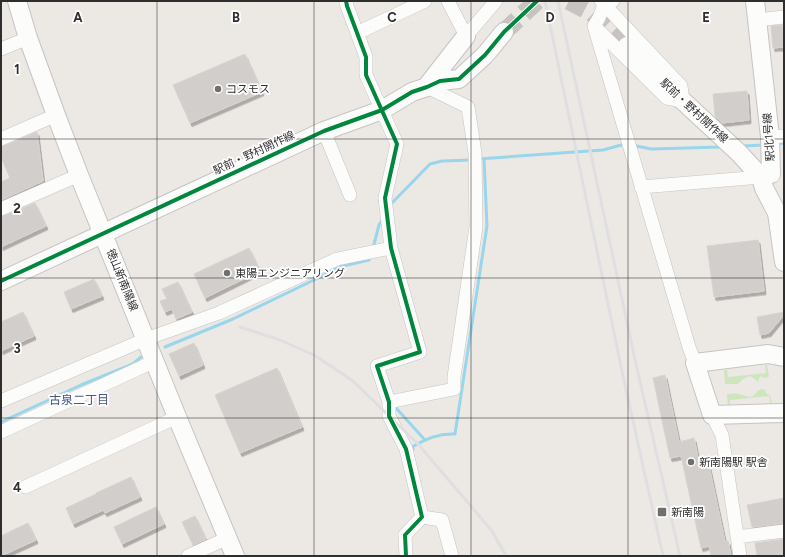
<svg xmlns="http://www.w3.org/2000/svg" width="785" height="557" font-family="Figtree,'Noto Sans JP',sans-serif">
  <defs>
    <filter id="shadow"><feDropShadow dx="2" dy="3.5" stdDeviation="0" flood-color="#0004"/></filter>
  </defs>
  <rect width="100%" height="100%" fill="#ece8e4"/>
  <path fill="#cee6be" d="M765,365h2l2,12 -5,1 -3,-2 -2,2 -1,4 -3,-3 -5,-3 -7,3 -5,5h-13l-1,-14h3l1,7 38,-4z
    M764,389l3,5 3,1 2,8h-2l-1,-7 -39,4v9h-2l-1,-15c3,0 8,-1 11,0 9,1 13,8 20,-4z"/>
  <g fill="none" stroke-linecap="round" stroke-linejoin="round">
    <path stroke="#99d6ec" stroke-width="3" d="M776,144l8,-1
      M632,145l19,4 71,-2
      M742,146l22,-1
      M478,159l125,-9 22,-6
      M390,205l40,-41 12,-3 30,-1
      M373,248l6,-23 4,-6
      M165,347l68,-28 81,-39 25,-13 30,-7 1,-3
      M396,408l29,32
      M1,422l80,-37 52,-21 8,-7
      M413,449l-1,-2c14,-8 27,-14 43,-13l32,-208 -3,-67"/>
  </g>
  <path fill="#d1cecb" stroke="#d7d4d0" filter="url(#shadow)" d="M782,25l2,22 -11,1 -2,-22z
    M245,54l17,38 -72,31 -17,-38z
    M747,91l2,29 -27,3 -7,-7 -2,-22z
    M37,132l6,49 -42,19v-18l9,-4 -9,-21v-10z
    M35,203l11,23 -45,21v-30z
    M758,240l6,51 -50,6 -7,-51z
    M249,248l11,23 -55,27 -11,-24z
    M94,279l8,17 -31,13 -7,-17z
    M178,282l14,30 -16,7 -4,-10 -7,3 -5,-11 7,-2 -5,-10z
    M23,312l11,24 -33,15v-29z
    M784,312v3l-15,18 -9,2 -3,-18z
    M194,343l9,22 -24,11 -10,-22z
    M277,368l25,59 -62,26 -25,-58z
    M665,375l14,67 15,-4 6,30 9,-2 16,76 3,-1 3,15h-20l-2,-10 -8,2 -20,-92 -11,2 -17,-80z
    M131,477l9,20 -35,16 -2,-3 -30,14 -7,-16 30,-14v-1z
    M784,498v25l-32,4 -5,-22z
    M156,507l8,17 -42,20 -8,-17z
    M195,516l11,23 -13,6 -11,-23z
    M28,523l8,17 -35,16v-20z
    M784,539v17h-27l-2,-13z"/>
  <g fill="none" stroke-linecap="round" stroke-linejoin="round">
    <path stroke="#c6c3c0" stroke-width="18" stroke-dasharray="18 9" stroke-linecap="butt" d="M569,1l23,12 35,33
      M504,32l33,-31"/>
    <g stroke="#c5c4c5" stroke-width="14">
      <path id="street" d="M346,1l1,5 19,51v18l31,69 -12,54 6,50 29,104 -43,14 12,36v14l17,33 16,68 -17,18 1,21
        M448,1l18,35 30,-35
        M613,1l-9,4 -5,13 -5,8 95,321 6,16
        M757,20l27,-3
        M596,28l71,70 16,3 -2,-15 -80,-85
        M357,33l68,-32
        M1,49l27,-11
        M324,131l26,64
        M770,137l14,-1
        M1,139l55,-24
        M641,187l120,-10
        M1,209l78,-34
        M1,401l145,-62 73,-26 118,-54 54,-11
        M389,402l65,-13v-12l22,-150 -1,-74 -7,-46 -41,-20
        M712,415l10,20 18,121
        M1,432l154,-71
        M25,487l152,-70
        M422,517l20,3 10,36
        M737,537l47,-6
        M188,556l40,-18"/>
    </g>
    <g stroke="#c5c4c5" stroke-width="20">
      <path id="secondary" d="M17,1l11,37 28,77 23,60 98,242 58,139
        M755,1l15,136 1,37 -10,3
        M627,46l56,55 56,52 22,24 3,11 13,25 7,49
        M427,86l39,-50
        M1,281l323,-150 58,-21 30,-18 15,-5 13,-6 19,-2 26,-24 19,-23
        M784,357l-16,-3 -73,9 17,52 72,-2"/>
    </g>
    <use href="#street" stroke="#fcfcfb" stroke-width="13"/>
    <use href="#secondary" stroke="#fcfcfb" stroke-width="18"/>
    <path stroke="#dfdfe1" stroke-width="3" d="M545,1l78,375 40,180
      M558,1l76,354 46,201
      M240,327l40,13 34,15 39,26 65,63 74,87 14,25"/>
    <g stroke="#fff" stroke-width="6">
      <path id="cycleway" d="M346,1l1,5 19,51v18l31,69 -12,54 6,50 29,104 -43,14 12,36v14l17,33 16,68 -17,18 1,21
        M1,281l323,-150 58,-21 30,-18 15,-5 13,-6 19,-2 26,-24 19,-23 33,-31"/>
    </g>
    <use href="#cycleway" stroke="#00873e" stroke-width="4"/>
  </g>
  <path fill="none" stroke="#2e2e2e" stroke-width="1" stroke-opacity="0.55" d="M157,1v555M314,1v555M471,1v555M628,1v555M1,139h783M1,278h783M1,418h783"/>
  <g fill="#706f6e" stroke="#fff" stroke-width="1.5">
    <circle cx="218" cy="89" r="4"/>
    <circle cx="227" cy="273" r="4"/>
    <circle cx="691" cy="462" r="4"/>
    <rect x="657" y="507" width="10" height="10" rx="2"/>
  </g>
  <g text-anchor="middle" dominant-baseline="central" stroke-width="3.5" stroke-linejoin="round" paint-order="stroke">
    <g font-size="11" fill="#2e2e2e" stroke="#fff" text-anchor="start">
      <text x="226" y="89">コスモス</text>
      <text x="235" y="273">東陽エンジニアリング</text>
      <text x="699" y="462">新南陽駅 駅舎</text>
      <text x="671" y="512">新南陽</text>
    </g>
    <g font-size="11" fill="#2e2e2e" stroke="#fff">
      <text transform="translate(694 111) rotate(43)">駅前・野村開作線</text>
      <text transform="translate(769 137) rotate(-94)">駅北1号線</text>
      <text transform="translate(254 153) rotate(-25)">駅前・野村開作線</text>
      <text transform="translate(122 280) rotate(68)">徳山新南陽線</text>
    </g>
    <g font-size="12" fill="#4d5680" stroke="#fff">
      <text x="79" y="400">古泉二丁目</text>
    </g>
  </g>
  <g font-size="13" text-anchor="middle" font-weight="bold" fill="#2e2e2e" stroke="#fff" stroke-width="3.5" stroke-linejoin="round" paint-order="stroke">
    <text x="78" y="22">A</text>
    <text x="236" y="22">B</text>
    <text x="392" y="22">C</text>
    <text x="550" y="22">D</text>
    <text x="706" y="22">E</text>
    <text x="17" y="74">1</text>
    <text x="17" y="213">2</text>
    <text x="17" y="353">3</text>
    <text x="17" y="492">4</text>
  </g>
  <rect width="785" height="557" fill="none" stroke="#2e2e2e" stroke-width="4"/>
</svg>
